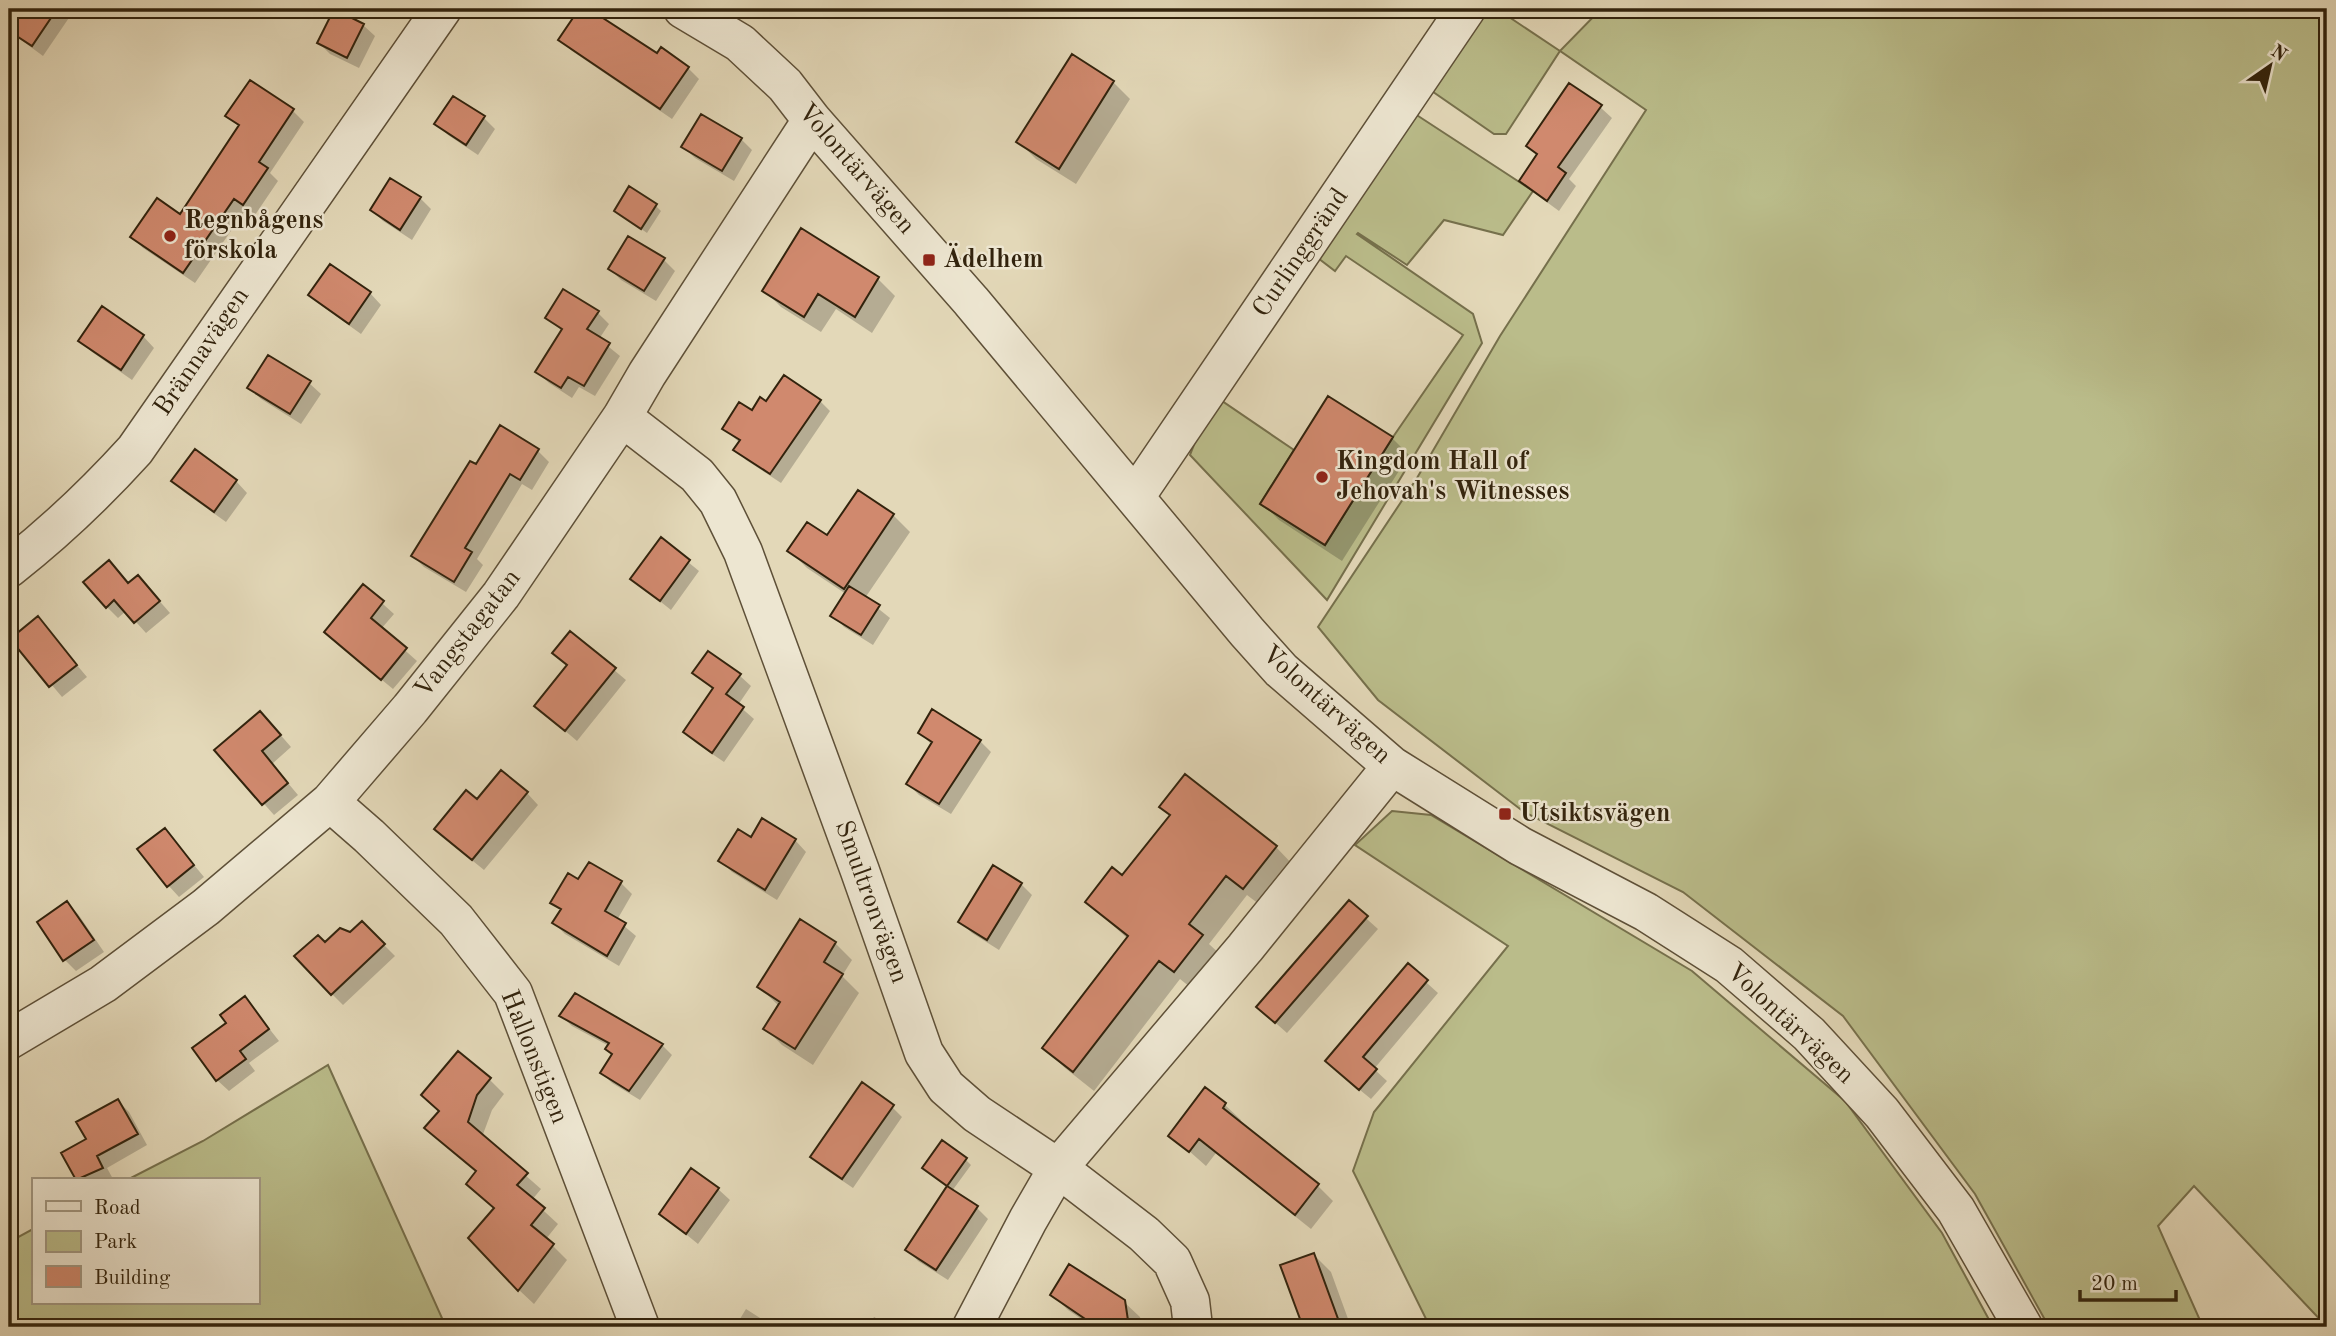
<svg xmlns="http://www.w3.org/2000/svg" width="2336" height="1336" font-family="'Old Standard TT',serif">
  <rect width="100%" height="100%" fill="#e3d8b8"/>
  <filter id="stains"><feTurbulence type="fractalNoise" baseFrequency=".00286" numOctaves="4"/><feColorMatrix values="0 0 0 0 .2 0 0 0 0 .09 0 0 0 0 .02 0 0 0 .5 -.17"/></filter>
  <radialGradient id="worn" r=".72"><stop offset=".6" stop-color="#630" stop-opacity="0"/><stop offset="1" stop-color="#630" stop-opacity=".3"/></radialGradient>
  <path fill="#babc8a" stroke="#76704c" stroke-width="2" d="M1479,9h18l63,42 41,-42h726v1318l-133,-141 -36,40 45,101h-154l-74,-133 -132,-178 -160,-124 -159,-80 -146,-112 -60,-73 99,-149 83,-142 146,-226 -86,-59 -54,83h-12l-68,-47z
    M1409,110l124,81 -30,44 -59,-15 -37,45 -49,-32 -1,1 116,80 9,29 -155,257 -137,-145 13,-33 16,-23 75,51 -34,54 65,41 68,-108 70,-102 -117,-79 -11,15 -21,-16z
    M1392,811l39,4 261,156 153,130 97,132 51,94h-563l-77,-156 21,-59 134,-166 -153,-101z
    M328,1065l118,262h-437v-85l24,-13v74h224v-123h-130l76,-39z"/>
  <path fill="#0003" d="M11,9h64l-32,47 -34,-25v-19z
    M581,9h5l71,47 31,12 11,11 -27,40 -100,-68 -12,-11z
    M363,25l12,11 -16,32 -29,-14 -11,-11z
    M1113,82l17,17 -54,85 -40,-25 -17,-17z
    M454,98l30,20 11,11 -17,26 -30,-20 -11,-11z
    M1600,107l12,11 -43,61 7,7 -17,25 -26,-19 -11,-11 16,-25 -10,-10z
    M293,111l11,11 -34,51 8,8 -23,34 -9,-6 -51,74 -52,-35 -11,-11 48,-21 59,-89 -11,-11z
    M741,139l11,11 -18,31 -39,-23 -12,-11z
    M420,198l11,11 -19,31 -29,-19 -11,-11z
    M656,206l5,5 -14,22 -31,-22z
    M802,231l76,48 17,17 -23,37 -36,-24 -15,23 -40,-25 -17,-17z
    M664,260l11,11 -19,30 -35,-21 -11,-11z
    M370,293l11,12 -20,29 -39,-28 -12,-11z
    M597,312l12,12 -10,15 21,17 -25,40 -16,-9 -7,11 -23,-15 -12,-11 25,-41 -15,-13z
    M143,336l11,12 -22,32 -40,-28 -11,-11z
    M309,383l12,11 -20,30 -40,-25 -11,-11z
    M820,401l10,10 -49,72 -35,-23 -10,-11 4,-6 -16,-14 42,-26z
    M500,427l38,24 11,11 -17,28 -10,-6 -45,75 6,6 -17,27 -42,-25 -11,-11 63,-89z
    M1392,438l17,17 -67,106 -63,-41 -17,-17z
    M195,451l41,30 11,12 -21,29 -42,-30 -11,-11z
    M893,515l17,17 -45,66 25,20 -17,27 -29,-18 -11,-12 13,-21 -39,-26 -17,-17z
    M661,540l38,31 -28,39 -39,-31z
    M129,584l20,5 21,24 -24,20 -20,-22 -8,7 -11,-11z
    M363,586l31,28 -13,15 36,32 -24,28 -56,-46z
    M38,619l49,58 -25,20 -49,-58z
    M570,633l56,47 -49,61 -41,-35 33,-39 -14,-14z
    M694,673l45,2 12,11 -13,19 16,14 -30,43 -28,-19 -11,-11 29,-42z
    M9,713l8,8 -8,13z
    M271,724l20,23 -19,17 26,31 -24,20 -58,-65z
    M920,733l60,8 11,11 -40,62 -32,-19 -11,-11 24,-39z
    M527,793l11,12 -54,65 -37,-30 30,-38z
    M763,821l32,19 11,12 -29,48 -45,-28 -12,-12 31,-21z
    M165,830l39,47 -25,20 -11,-12z
    M1276,847l20,21 -32,40 -17,-13 -38,49 13,12 -27,35 -15,-12 -86,112 -29,-23 -20,-20 83,-109 -41,-37 35,-25z
    M590,864l31,19 11,11 -15,26 19,16 -17,30 -54,-32 -11,-11 7,-12 -9,-9 27,-20z
    M1021,884l11,11 -33,55 -27,-17 -12,-11z
    M67,903l11,11 26,38 -28,19 -11,-11z
    M1349,903l29,26 -91,104 -17,-15z
    M800,921l35,22 17,17 -10,16 17,17 -46,72 -31,-20 -17,-17 14,-22 -20,-19z
    M362,923l33,33 -52,49 -11,-11 -7,-49 25,-10z
    M1408,966l30,27 -64,76 13,12 -16,18 -33,-27z
    M245,998l34,43 -30,22 6,8 -26,20 -12,-11 11,-56z
    M561,1016l101,29 10,10 -32,45 -28,-17 -10,-10 11,-18 -6,-6 2,-3 -37,-20z
    M490,1080l14,14 -12,16 -10,27 59,52 -9,11 26,24 -12,15 21,21 -33,44 -15,-14 -24,-81 -27,-25 9,-12 -50,-44z
    M1206,1090l19,15 16,15 -2,3 79,63 15,15 -22,28 -95,-76 -10,13 -35,-31z
    M118,1101l11,11 18,33 -40,23 6,11 -2,1h-33l-14,-26 25,-14z
    M892,1107l10,10 -49,71 -31,-21 -10,-11z
    M966,1160l5,5 -19,26 25,17 11,11 -40,61 -30,-19 -11,-12 42,-62 -19,-14z
    M692,1170l26,19 12,11 -32,44 -37,-30z
    M9,1194l8,15 -8,5z
    M1314,1255l17,17 20,55h-46l-23,-61z
    M1053,1295l71,7 16,15 2,10h-49l-25,-17z
    M746,1309l28,18h1h-40z
    M874,1317l19,10h-25z"/>
  <path fill="#d0896e" stroke="#32230d" stroke-width="2" d="M9,9h48l-25,37 -23,-15z
    M334,9l30,15 -17,34 -30,-15z
    M579,9h10l68,44 4,-6 28,20 -29,42 -102,-69z
    M1072,54l42,27 -55,88 -43,-27z
    M250,80l44,29 -35,53 9,6 -25,37 -9,-6 -51,74 -53,-36 27,-39 23,16 59,-89 -14,-9z
    M1569,83l33,22 -44,62 8,6 -19,28 -28,-20 18,-27 -11,-8z
    M453,96l32,20 -19,29 -32,-21z
    M701,114l41,24 -20,33 -41,-24z
    M390,178l31,19 -21,33 -30,-20z
    M629,186l28,18 -16,25 -27,-18z
    M801,228l78,49 -24,40 -37,-23 -14,23 -42,-26z
    M628,236l37,22 -21,33 -36,-22z
    M330,264l41,28 -22,32 -41,-29z
    M563,289l36,22 -12,18 23,14 -26,43 -16,-9 -7,11 -26,-16 27,-43 -17,-11z
    M102,306l42,29 -23,35 -43,-29z
    M268,355l43,26 -21,33 -43,-26z
    M784,375l37,25 -51,74 -37,-24 7,-10 -18,-11 17,-27 13,8 8,-13 6,4z
    M1328,396l65,41 -68,108 -65,-41z
    M500,425l39,24 -19,31 -10,-6 -45,74 7,4 -18,30 -43,-26 59,-95 6,3z
    M195,449l42,31 -23,32 -43,-31z
    M858,490l36,24 -50,75 -57,-38 20,-29 20,13z
    M661,537l29,23 -30,41 -30,-22z
    M109,560l19,23 10,-8 22,26 -26,22 -20,-23 -8,8 -23,-26z
    M363,584l21,17 -13,17 36,30 -26,32 -57,-48z
    M849,586l31,19 -19,30 -31,-19z
    M38,616l39,49 -28,22 -39,-48z
    M570,631l46,37 -51,63 -31,-25 33,-41 -15,-12z
    M708,651l33,23 -15,20 18,13 -32,46 -29,-21 30,-44 -21,-15z
    M932,709l49,31 -42,64 -33,-20 26,-42 -14,-9z
    M260,711l21,24 -19,16 26,32 -26,22 -48,-55z
    M501,770l27,22 -56,68 -38,-31 32,-39 11,9z
    M1185,774l92,72 -34,43 -17,-13 -37,48 14,11 -29,37 -15,-11 -86,111 -31,-24 86,-112 -43,-34 27,-35 10,8 48,-60 -11,-8z
    M762,818l34,21 -31,51 -47,-29 20,-32 13,8z
    M165,828l29,37 -27,22 -30,-38z
    M589,862l33,19 -17,30 21,12 -19,33 -55,-33 9,-14 -11,-6 18,-30 10,6z
    M993,865l29,18 -35,57 -29,-18z
    M1349,900l19,16 -93,107 -19,-16z
    M67,901l27,39 -31,21 -26,-39z
    M800,919l36,23 -12,20 19,12 -48,75 -32,-20 17,-27 -23,-15z
    M362,921l23,23 -54,51 -37,-39 24,-21 7,7 15,-14 10,4z
    M1408,963l20,17 -65,77 14,12 -18,21 -34,-29z
    M575,993l88,51 -34,47 -29,-18 12,-19 -7,-5 4,-6 -50,-27z
    M245,996l24,33 -29,22 6,8 -30,22 -24,-33 34,-25 -6,-8z
    M458,1051l33,27 -14,17 -9,27 60,51 -11,12 28,23 -14,17 23,19 -36,47 -50,-53 26,-30 -28,-24 10,-13 -52,-43 15,-17 -18,-16z
    M862,1082l32,23 -52,74 -32,-22z
    M1205,1087l21,16 -3,5 96,76 -24,31 -96,-76 -10,13 -21,-16z
    M118,1099l20,35 -41,22 6,12 -27,12 -15,-27 25,-14 -10,-17z
    M942,1140l25,18 -20,28 -25,-18z
    M691,1168l28,20 -33,46 -27,-20z
    M947,1186l31,20 -42,64 -31,-20z
    M1314,1253l27,74h-38l-23,-62z
    M1069,1264l56,36 4,27h-32l-47,-32z"/>
  <g fill="none" stroke-linecap="round" stroke-linejoin="round">
    <g stroke="#5e5038" stroke-width="41">
      <path id="minor" d="M683,9l57,34 45,42 27,35 159,181 276,331 34,38 111,96 128,80 126,66 83,53 80,69 73,79 74,97 67,117
        M622,417l75,58 21,26 25,51 117,319 64,182 22,34 31,27 81,54 86,66 28,27 18,40 3,26
        M1135,497l331,-488
        M9,568c46,-36 87,-75 126,-118l307,-441
        M330,802l39,34 87,84 57,73 127,334
        M9,1040l94,-56 103,-77 124,-105 80,-93 91,-114 121,-178 25,-43 165,-254
        M972,1327l56,-107 30,-52 187,-220 147,-182"/>
    </g>
    <use href="#minor" stroke="#ede6d1" stroke-width="38"/>
  </g>
  <g fill="#8f2418" stroke="#ede6d1" stroke-width="2.5">
    <circle cx="170" cy="236" r="7"/>
    <rect x="922" y="253" width="14" height="14" rx="3.5"/>
    <circle cx="1322" cy="477" r="7"/>
    <rect x="1498" y="807" width="14" height="14" rx="3.5"/>
  </g>
  <g text-anchor="middle" dominant-baseline="central" stroke-width="5" stroke-linejoin="round" paint-order="stroke">
    <g font-size="26" fill="#32230d" stroke="#ede6d1">
      <text transform="translate(856 169) rotate(49)">Volontärvägen</text>
      <text transform="translate(1301 253) rotate(-56)">Curlinggränd</text>
      <text transform="translate(202 352) rotate(-56)">Brännavägen</text>
      <text transform="translate(468 634) rotate(-52)">Vangstagatan</text>
      <text transform="translate(1326 705) rotate(42)">Volontärvägen</text>
      <text transform="translate(871 902) rotate(70)">Smultronvägen</text>
      <text transform="translate(1790 1024) rotate(43)">Volontärvägen</text>
      <text transform="translate(534 1057) rotate(68)">Hallonstigen</text>
    </g>
    <g font-size="26" font-weight="bold" fill="#32230d" stroke="#ede6d1" text-anchor="start">
      <text x="184" y="221">Regnbågens<tspan x="184" dy="30">förskola</tspan></text>
      <text x="943" y="260">Ädelhem</text>
      <text x="1336" y="462">Kingdom Hall of<tspan x="1336" dy="30">Jehovah's Witnesses</tspan></text>
      <text x="1519" y="814">Utsiktsvägen</text>
    </g>
  </g>
  <rect width="2336" height="1336" fill="none" stroke="#e3d8b8" stroke-width="35"/>
  <rect x="10" y="10" width="2315" height="1315" fill="none" stroke="#32230d" stroke-width="3.5"/>
  <rect x="18" y="18" width="2301" height="1301" fill="none" stroke="#32230d" stroke-width="2"/>
  <rect x="32" y="1178" width="228" height="126" fill="#ede6d1" stroke="#a29883" stroke-width="2"/>
  <rect x="46" y="1201" width="35" height="10" fill="#ede6d1" stroke="#a29883" stroke-width="2"/>
  <text x="94" y="1214" font-size="21" fill="#32230d">Road</text>
  <rect x="46" y="1231" width="35" height="21" fill="#babc8a" stroke="#a29883" stroke-width="2"/>
  <text x="94" y="1248" font-size="21" fill="#32230d">Park</text>
  <rect x="46" y="1266" width="35" height="21" fill="#d0896e" stroke="#a29883" stroke-width="2"/>
  <text x="94" y="1284" font-size="21" fill="#32230d">Building</text>
  <g transform="translate(2270 66) rotate(34)" stroke="#ede6d1" stroke-width="5" paint-order="stroke">
  <path d="M0-5L12 26L0 18L-12 26Z" fill="#32230d"/>
  <text y="-10" font-size="19" font-weight="bold" text-anchor="middle" fill="#32230d">N</text>
  </g>
  <path d="M2080 1290v10h96v-10" fill="none" stroke="#32230d" stroke-width="3.5"/>
  <text x="2091" y="1290" font-size="21" fill="#32230d" stroke="#ede6d1" stroke-width="5" paint-order="stroke">20 m</text>
  <rect width="100%" height="100%" filter="url(#stains)"/>
  <rect width="100%" height="100%" fill="url(#worn)"/>
</svg>
